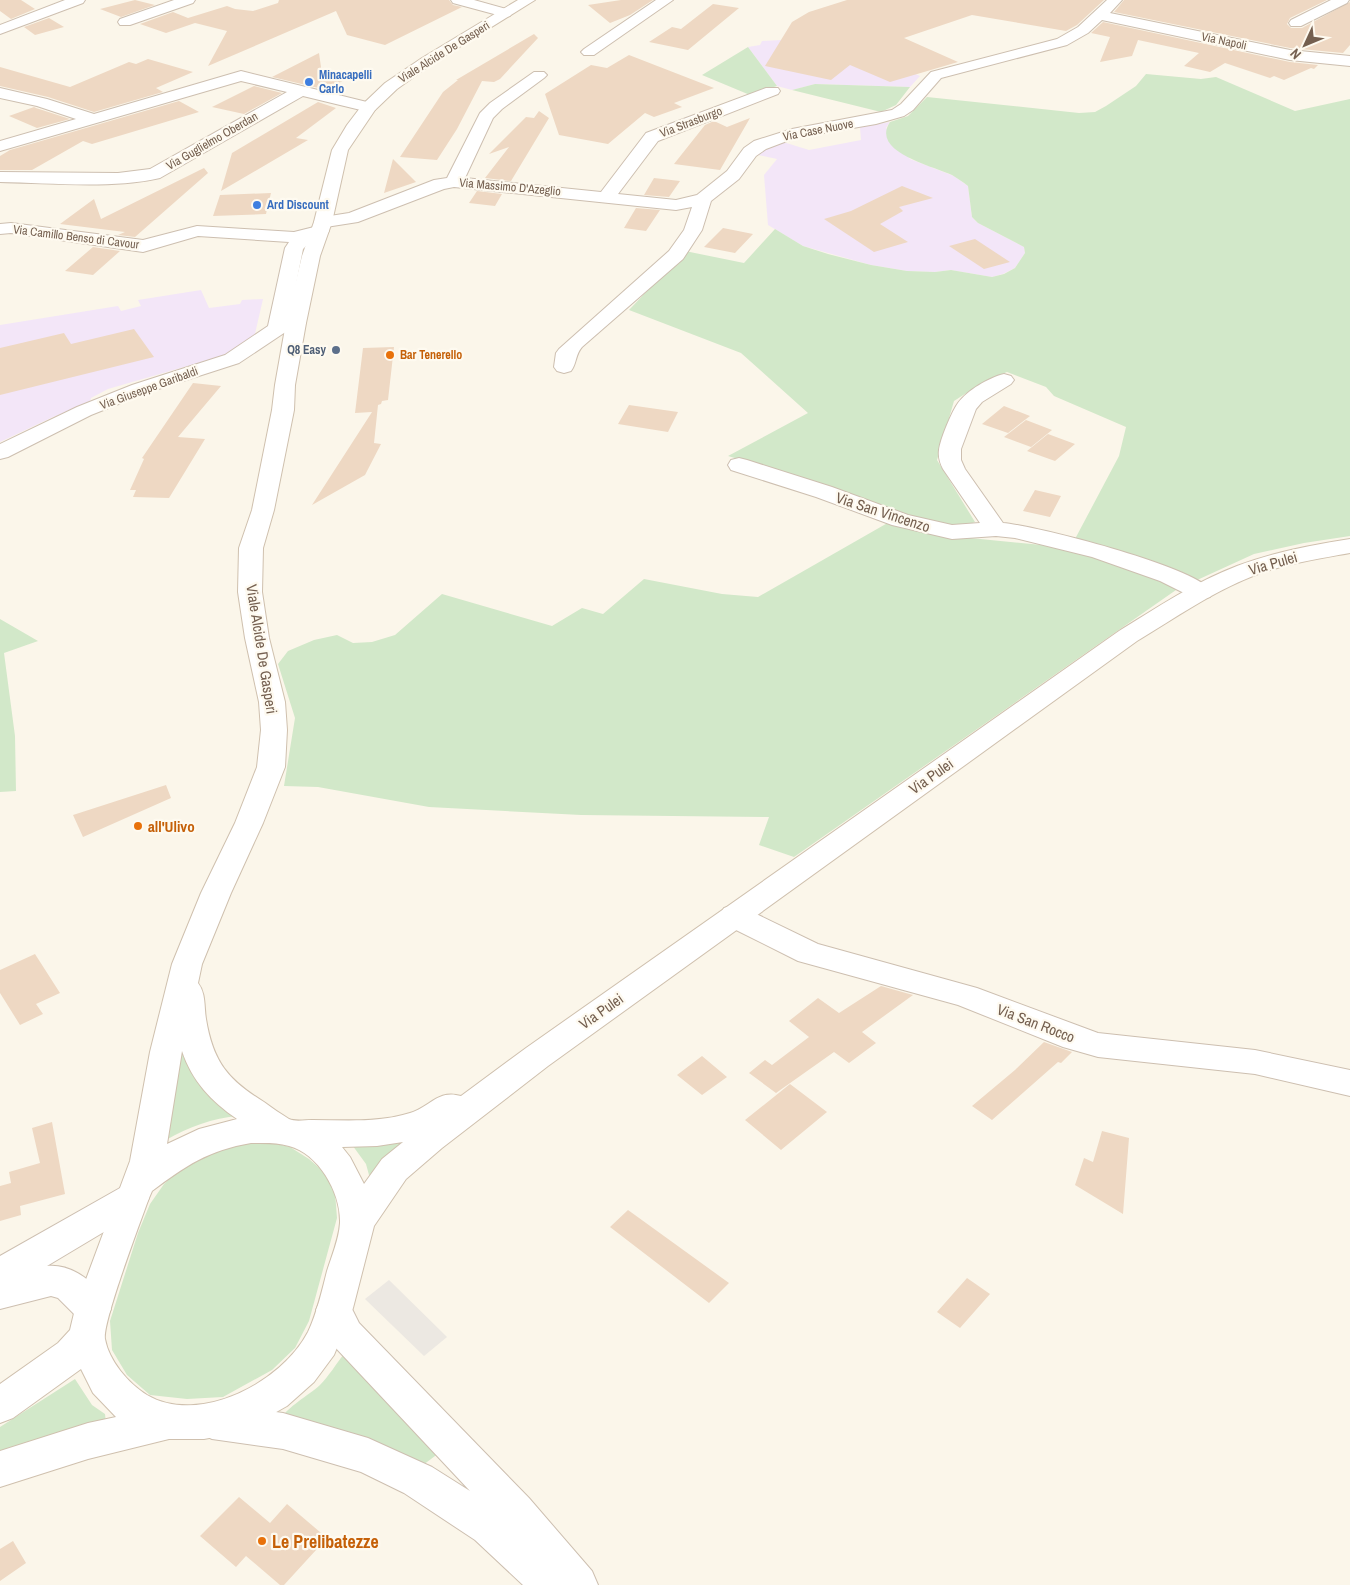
<svg xmlns="http://www.w3.org/2000/svg" width="1350" height="1585" font-family="'Archivo Narrow',sans-serif">
  <rect width="100%" height="100%" fill="#fbf6ea"/>
  <path fill="#ece8e2" d="M389,1280l58,57 -23,19 -59,-57z"/>
  <path fill="#f3e6f8" d="M782,40l75,7 63,29 -10,11 -95,-3 -23,6 -15,-4 -29,-39 12,-2 2,-4z
    M890,122l-4,6 24,31 44,17 14,10 4,31 6,6 46,24 1,6 -10,15 -12,6 -11,3 -41,-7 -16,2 -28,-1 -36,-6 -68,-19 -35,-21 -4,-50 13,-16 -19,-4 5,-4 20,-9 26,8 52,-10 -1,-13z
    M201,290l8,18 31,-4 2,-4 21,-1 -9,39 -25,16 -121,35 -17,9 -1,4 -37,15 -53,25v-117l118,-19 3,5 20,-5 -3,-6z"/>
  <path fill="#d2e8c9" d="M748,47l29,39 -27,9 -48,-20z
    M1146,74l55,5 15,-2 79,34 55,-12v437l-46,7 -50,11 -59,27 -120,-42 44,-83 7,-29 -72,-31 -8,-9 -39,-15 -22,9 -31,20 -17,59 38,62 -13,5 -20,-2 -51,-15 -60,-23 -103,-31 80,-43 -67,-60 -112,-43 56,-59 59,12 31,-34 28,17 25,8 43,11 36,6 28,1 16,-2 41,7 12,-3 11,-6 10,-15 -1,-6 -46,-24 -6,-6 -4,-31c-5,-4 -11,-8 -16,-11 -19,-9 -82,-23 -62,-53l18,-6 19,-19 152,16 16,-1 11,-6 30,-20z
    M815,84l95,3 -14,18 -15,7 -89,-22z
    M891,521l49,14 112,11 87,23 27,12 10,9 -382,267 -35,-12 10,-28 -188,-2 -152,-8 -111,-20 -34,-1 11,-68 -17,-54 10,-13 26,-11 23,-5 16,8 19,-1 23,-7 47,-41 110,32 30,-18 21,6 41,-35 78,15 36,3z
    M0,619l38,22 -34,12 11,83 1,55 -16,1z
    M185,1047l54,69c-27,2 -50,11 -73,24l10,-89z
    M411,1134l-35,41h-7l-3,-11 -16,-22z
    M268,1142l22,5 19,12 15,13 11,20 2,26 -28,103 -14,27 -23,22 -49,27 -36,2 -37,-4 -23,-20 -15,-25 -2,-29 28,-88 12,-29 14,-20 18,-17 21,-12 42,-11z
    M344,1354l95,99 -16,12 -26,-13 -47,-20 -68,-14c4,-10 27,-23 38,-33 9,-9 16,-21 24,-31z
    M75,1379l17,26 13,9 1,9 -106,31v-27z"/>
  <path fill="#eed8c3" d="M0,0h21l14,9 -24,10 -11,-8z
    M135,0l20,5 -34,12 -21,-8z
    M279,0h170l4,5 9,2 -77,38 -38,-10 -11,-24 -128,55 19,-35 -32,-8 -29,10 -26,-9 33,-12 15,6 39,-12 8,3 18,2 25,-8z
    M621,0h32l-23,15 -20,8 -22,-18z
    M847,0h257l-27,25 -11,6 -94,-16 -68,23 54,24 -68,20 -40,-17 -19,15 -66,-14 27,-44 17,-10z
    M1124,0h203l-37,18 -3,6 4,4h11l48,-26v43l-7,8 -53,-5 -176,-36z
    M713,4l26,4 -51,42 -39,-8 23,-15 9,2z
    M49,18l15,9 -29,8 -11,-8z
    M1103,22l187,40 28,3 -4,4 -3,-1 -27,12 -10,-4 -4,2 -45,-15 -15,9 -26,-6 15,-13 -61,-13 -6,16 -32,6 10,-25 -19,-4z
    M534,34l4,4 -38,41 -6,3 -12,-1 -25,48 -20,31 -37,-3 43,-65 15,-12h-2z
    M319,53l3,21 22,6 -17,10 -55,-13z
    M629,55l85,33 -40,15 8,4 -28,10 -9,-4 -37,31 -49,-9 -14,-41 46,-29 16,3z
    M148,59l45,13 -37,16 7,4 -69,20 -46,-15 -48,-11v-19l70,20 59,-25 7,2z
    M254,86l28,7 -38,21 -32,-7z
    M179,101l20,11 -107,32 -9,-3 -51,29h-32v-14l10,-6z
    M318,102l18,6 -40,30 12,2 -87,51 11,-38z
    M34,107l2,1 34,11 -33,9 -28,-12z
    M539,111l10,7 -38,63 -26,-3 24,-31 -20,7 37,-37 8,1z
    M750,118l-30,52 -46,-6 31,-39 9,-4 13,6z
    M393,159l23,23 -32,11z
    M204,168l4,5 -73,64 -17,-2 7,-3 -65,-8 34,-25 7,20z
    M654,178l26,3 -11,16 -25,-2z
    M902,186l31,12 -34,9 4,4 -23,13 28,18 -34,10 -50,-33 27,-8z
    M477,191l25,3 -7,12 -26,-3z
    M271,193l-5,21 -53,2 7,-21z
    M636,208l24,2 -14,21 -22,-3z
    M723,228l30,6 -18,19 -31,-6z
    M975,239l35,23 -26,7 -35,-23z
    M93,247l27,4 -27,24 -28,-4z
    M134,329l20,28 -154,38v-47l64,-15 7,11z
    M394,347l-6,53 -6,1 -1,3 -3,1 -4,38 7,1 -16,31 -53,30 60,-93 -17,1 8,-65z
    M193,383l28,3 -43,51 27,2 -36,59 -36,-1 3,-7h-6l14,-31 -2,-1z
    M629,405l49,7 -10,20 -50,-8z
    M1004,406l26,10 -22,17 -26,-9z
    M1026,420l26,10 -21,17 -27,-10z
    M1048,434l27,10 -20,17 -28,-10z
    M1035,490l26,6 -11,21 -27,-6z
    M166,785l5,13 -88,39 -10,-22z
    M35,954l25,39 -24,11 7,10 -23,11 -20,-32v-23z
    M881,986l32,9 -51,37 14,11 -27,20 -15,-11 -58,41 -27,-20 16,-13 7,5 37,-28 -20,-16 29,-23 21,15z
    M1044,1042l28,10 -11,11 -3,-1 -66,58 -20,-14 43,-36z
    M702,1056l25,21 -25,18 -25,-20z
    M790,1084l37,28 -46,38 -36,-30z
    M52,1122l13,72 -45,12 1,9 -21,6v-35l11,-3 -2,-11 31,-9 -8,-35z
    M1102,1131l27,7 -6,76 -48,-29 9,-27 9,4z
    M628,1210l101,73 -20,20 -99,-76z
    M967,1278l23,16 -30,34 -23,-16z
    M239,1497l31,26 17,-19 40,34 -43,47h-4l-34,-29 -10,11 -36,-31z
    M13,1541l13,22 -26,18v-32z"/>
  <g fill="none" stroke-linecap="round" stroke-linejoin="round">
    <g stroke="#cdbfb0" stroke-width="2">
      <path id="minor" d="M65,0h20l-2,3 -83,31v-9z
        M174,0h21l-2,3 -63,22h-10l-2,-3 2,-3z
        M451,0h23l36,10 2,3 -2,3 -5,1 -52,-14z
        M656,0h17l-79,55h-10l-3,-3 3,-3z
        M1107,0h15l-12,13 180,37 60,6v10l-60,-6 -188,-40 -14,13 -21,12 -126,33 -28,32 -9,6 -28,8 -81,14 -29,11 -10,7 -17,23 -28,22 -9,29 -19,29 -101,88c-7,8 -5,16 -11,24l-7,2 -7,-2 -3,-4 2,-14 3,-4 110,-98 15,-21 8,-23 -16,3 -222,-23 -10,2 -86,33 -32,5 3,4 -3,4 -12,3 -11,11 -14,70 7,-2 7,2 3,4 -3,4 -19,6 -45,30 -93,30 -55,22 -83,42 -8,2v-15l77,-37 55,-22 93,-30 43,-29 17,-78 4,-6 -91,-6 -55,16 -132,-19 -11,1v-10l11,-1 132,17 54,-14 97,6 24,-6 -4,-4 3,-4 32,-5 85,-33 13,-2 33,-65 10,-10 44,-31h10l3,3 -3,3 -42,31 -9,9 -28,60 136,14 45,-59 120,-45h12l2,3 -2,3 -120,47 -40,53 58,6 21,-5 30,-24 17,-23 10,-7 38,-12 100,-19 9,-6 30,-32 126,-33 21,-12z
        M1331,0h18l-2,3 -46,23h-10l-2,-3 2,-3z
        M241,71l134,33 2,3 -2,3 -6,2 -66,-16 -143,82c-46,11 -112,5 -160,4v-10l118,1 32,-4 137,-77 -46,-11 -241,70v-10l76,-22 -39,-13 -37,-8v-10l47,11 47,15z
        M1004,374l7,2 3,4 -3,4 -29,18 -6,7 -15,40v11l4,9 38,54c35,3 193,44 210,69l-3,5 -9,2 -9,-2 -32,-16 -68,-24 -77,-19 -19,-2 -44,3 -60,-14 -76,-28 -85,-27 -3,-5 3,-5 8,-2 8,2 85,27 76,28 44,10 28,-2 -37,-54c-3,-6 -5,-12 -4,-19 1,-10 13,-39 19,-47 10,-13 30,-25 46,-29z
        M734,905l10,3 74,36 159,44 121,45 157,17 95,20v26l-95,-22 -157,-17 -35,-10 -105,-42 -160,-44 -74,-37 -5,-8 5,-8z
        M132,1184l12,4 5,10 -5,10 -97,58c27,-3 53,20 64,43l-5,11 -13,5 -13,-5 -22,-22 -7,-2 -51,13v-53l120,-68z"/>
    </g>
    <g stroke="#cdbfb0" stroke-width="2">
      <path id="tertiary" d="M334,1294l13,5 12,24 170,175 63,73 6,14h-75l-48,-45 -71,-47 -43,-21 -78,-23 -71,-10 -13,-6 -6,-12 6,-12 13,-6 71,10 85,25 64,29 38,24 -137,-146 -17,-35 5,-11z"/>
    </g>
    <g stroke="#cfc0ae" stroke-width="2">
      <path id="secondary" d="M518,0h17l-103,64 -35,25 -22,21 -27,40 -16,72 -12,34 -14,67 -11,62 -1,25 -20,100 -11,38 -1,44 7,46 16,64 2,28 -2,37 -22,56 -32,70 -29,71 -4,19c8,10 6,24 8,36 7,43 22,61 58,83 8,6 17,12 25,17 6,3 16,1 23,1 32,0 67,3 98,-7 20,-6 28,-24 51,-17l65,-48 593,-417c39,-24 76,-49 118,-65 37,-14 75,-21 113,-27v14c-33,6 -66,11 -97,23 -41,16 -78,42 -116,65l-589,425 -106,82 -36,31 -32,47 -21,82 -19,47 -20,27 -27,24 -32,18 -30,11 -21,4h-35l-81,20 -88,28v-36l88,-28 28,-6 -23,-24 -12,-24 -68,49 -13,5v-39l58,-41 12,-13 5,-21 55,-148 20,-109 22,-88 29,-71 34,-70 22,-56 4,-37 -2,-28 -14,-64 -7,-46 1,-44 13,-38 20,-100 3,-25 11,-62 16,-67 12,-34 18,-72 15,-25 16,-21 22,-21 37,-25zM182,1051c10,30 29,50 55,68l-38,10 -32,15zM403,1142l-21,17 -18,25 -14,-27 -8,-10 35,-1zM251,1143c12,0 25,-1 38,3 30,8 52,47 51,77 -1,16 -8,32 -13,48 -5,20 -10,42 -19,61 -26,50 -108,94 -161,63 -19,-12 -38,-34 -42,-56 -3,-16 36,-119 44,-141l3,-7c33,-25 57,-41 99,-48z"/>
    </g>
    <use href="#minor" fill="#fff" fill-rule="evenodd"/>
    <use href="#tertiary" fill="#fff" fill-rule="evenodd"/>
    <use href="#secondary" fill="#fff" fill-rule="evenodd"/>
  </g>
  <g fill="#3f7fe0" stroke="#fefaf0" stroke-width="2">
    <circle cx="309" cy="82" r="5"/>
    <circle cx="257" cy="205" r="5"/>
  </g>
  <circle fill="#5c6f8a" stroke="#fefaf0" stroke-width="2" cx="336" cy="350" r="5"/>
  <g fill="#e8710a" stroke="#fefaf0" stroke-width="2">
    <circle cx="390" cy="355" r="5"/>
    <circle cx="138" cy="826" r="5"/>
    <circle cx="262" cy="1541" r="5"/>
  </g>
  <g text-anchor="middle" dominant-baseline="central" stroke-width="4.5" stroke-linejoin="round" paint-order="stroke">
    <g font-size="12" fill="#745f4f" stroke="#fefaf0">
      <text transform="translate(1224 41) rotate(12)">Via Napoli</text>
      <text transform="translate(444 52) rotate(-32)">Viale Alcide De Gasperi</text>
      <text transform="translate(691 122) rotate(-21)">Via Strasburgo</text>
      <text transform="translate(818 130) rotate(-11)">Via Case Nuove</text>
      <text transform="translate(212 141) rotate(-30)">Via Guglielmo Oberdan</text>
      <text transform="translate(510 187) rotate(5)">Via Massimo D'Azeglio</text>
      <text transform="translate(76 237) rotate(7)">Via Camillo Benso di Cavour</text>
      <text transform="translate(149 388) rotate(-20)">Via Giuseppe Garibaldi</text>
    </g>
    <g font-size="12" font-weight="bold" fill="#366cbe" stroke="#fefaf0" text-anchor="start">
      <text x="319" y="75">Minacapelli<tspan x="319" dy="14">Carlo</tspan></text>
      <text x="267" y="205">Ard Discount</text>
    </g>
    <g font-size="12" font-weight="bold" fill="#4e5e75" stroke="#fefaf0" text-anchor="end">
      <text x="326" y="350">Q8 Easy</text>
    </g>
    <g font-size="12" font-weight="bold" fill="#c56008" stroke="#fefaf0" text-anchor="start">
      <text x="400" y="355">Bar Tenerello</text>
    </g>
    <g font-size="15" fill="#745f4f" stroke="#fefaf0">
      <text transform="translate(883 512) rotate(18)">Via San Vincenzo</text>
      <text transform="translate(1273 563) rotate(-16)">Via Pulei</text>
      <text transform="translate(262 649) rotate(81)">Viale Alcide De Gasperi</text>
      <text transform="translate(931 776) rotate(-35)">Via Pulei</text>
      <text transform="translate(601 1011) rotate(-35)">Via Pulei</text>
      <text transform="translate(1036 1023) rotate(21)">Via San Rocco</text>
    </g>
    <g font-size="15" font-weight="bold" fill="#c56008" stroke="#fefaf0" text-anchor="start">
      <text x="148" y="826">all'Ulivo</text>
    </g>
    <g font-size="18" font-weight="bold" fill="#c56008" stroke="#fefaf0" text-anchor="start">
      <text x="272" y="1541">Le Prelibatezze</text>
    </g>
  </g>
  <g transform="translate(1305 45) rotate(226)" stroke="#fefaf0" stroke-width="4" paint-order="stroke">
  <path d="M0-4L9 19L0 12L-9 19Z" fill="#745f4f"/>
  <text y="-8" font-size="14" font-weight="bold" text-anchor="middle" fill="#745f4f">N</text>
  </g>
</svg>
